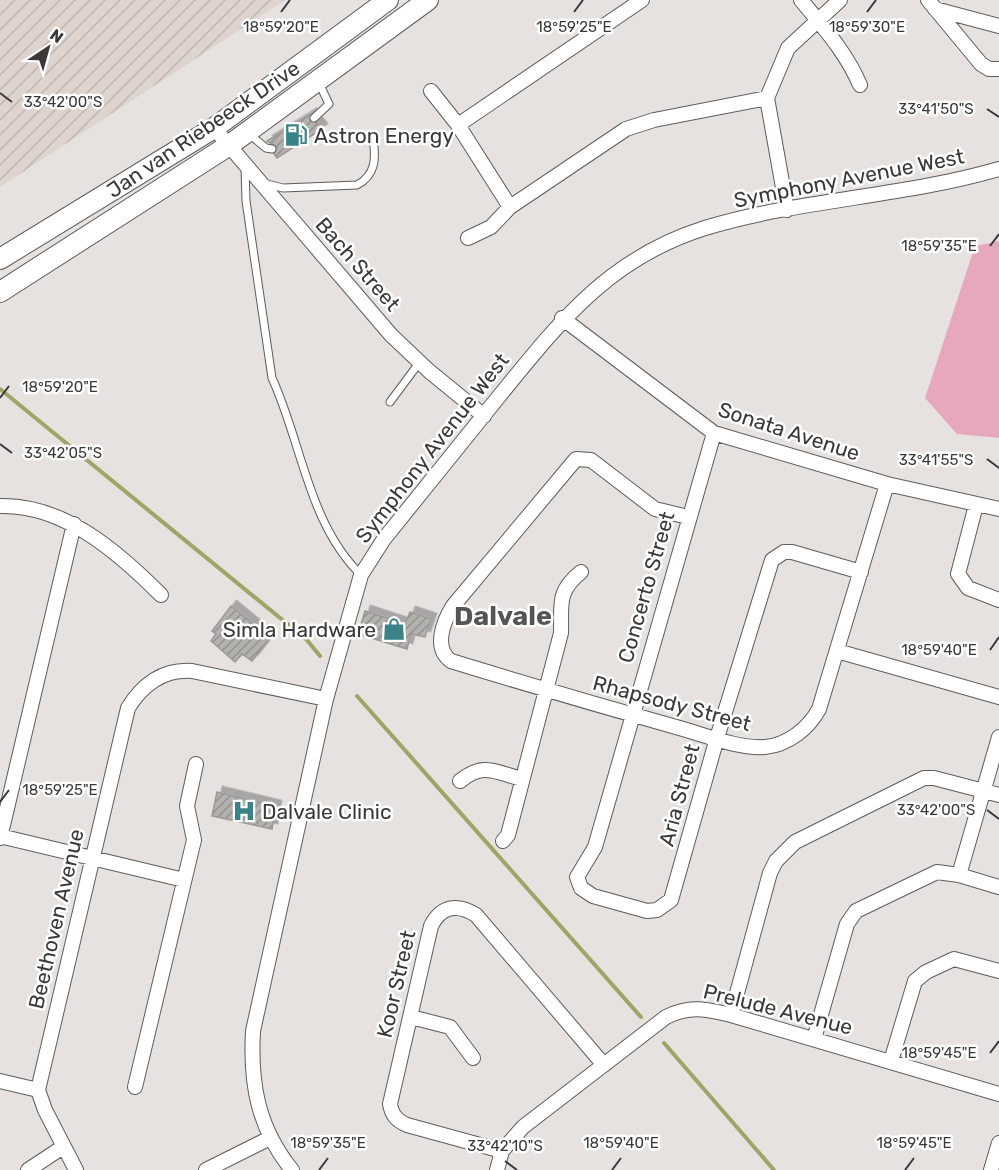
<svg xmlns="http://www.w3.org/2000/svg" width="999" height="1170" font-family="Rubik,sans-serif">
  <defs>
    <pattern id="industrial-furrows" width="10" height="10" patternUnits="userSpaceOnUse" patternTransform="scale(1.5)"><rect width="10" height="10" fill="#ded4cd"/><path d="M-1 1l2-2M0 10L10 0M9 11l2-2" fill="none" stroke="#bfb7b1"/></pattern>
    <pattern id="building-hatch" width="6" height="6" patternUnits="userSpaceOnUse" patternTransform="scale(1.5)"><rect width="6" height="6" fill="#b4b2af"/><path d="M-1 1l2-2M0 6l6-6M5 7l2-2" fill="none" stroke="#94928f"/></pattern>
    <filter id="shadow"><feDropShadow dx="5.5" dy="-5.5" stdDeviation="0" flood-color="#0004"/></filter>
  </defs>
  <rect width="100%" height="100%" fill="#e5e2e0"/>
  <path fill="url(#industrial-furrows)" d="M0,0h285l-285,187z"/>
  <path fill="#e7a7bc" d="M999,241v197l-42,-4 -32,-36 50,-152z"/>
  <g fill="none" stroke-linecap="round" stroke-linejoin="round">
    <path stroke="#9fa565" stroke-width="4" d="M0,389l307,251 13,16
      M357,696l284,321
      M664,1043l110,127"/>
  </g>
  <path fill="url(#building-hatch)" stroke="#9c9a97" stroke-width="1.5" filter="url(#shadow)" d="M311,114l-1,7 7,2 5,6 -45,29 -3,-4 3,-7 -10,-6z
    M231,606l39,32 -18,23 -10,-7 -7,8 -24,-21 5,-7 -4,-3z
    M365,611l40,13 5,-12 21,7 -6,18 -14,-3 -4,15 -49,-15z
    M217,792l59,14 -4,23 -60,-13z"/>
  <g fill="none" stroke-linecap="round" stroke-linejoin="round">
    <g stroke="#5f5c5a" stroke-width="9">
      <path id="service" d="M314,118l15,-14 -10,-21
        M249,134l17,14 6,1
        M245,168l1,33 26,177c30,65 36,145 89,197
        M267,184l16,4 74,-3c19,-10 19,-27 16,-46
        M390,402l29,-39"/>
    </g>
    <g stroke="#5f5c5a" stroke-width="16">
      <path id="minor" d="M801,0c22,27 45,52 59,85
        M928,0l53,64 8,5h10
        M935,9l64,17
        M431,91l27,34 52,82
        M458,125l184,-125
        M214,128l177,207 38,36 55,45
        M787,210l-20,-112 21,-50 52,-48
        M468,238l23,-11 19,-20 116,-78 28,-9 113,-22
        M562,318l152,115 173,51 112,25
        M714,433l-119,414 -18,30 4,11 12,8 54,15 10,-1 14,-10 46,-162 55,-178 12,-8h8l69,20
        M976,505l-18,69 10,14 31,12
        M0,506c64,-2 119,47 161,89
        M688,517l-33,-8 -64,-49 -15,-1 -123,147c-10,16 -20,42 -2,55 75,23 150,45 225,66 27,7 61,22 89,20 23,-2 44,-19 54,-38l68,-225
        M837,651l162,46
        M460,781c23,-19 35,-9 62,-2
        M0,836l184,44
        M0,838l74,-314
        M503,841l5,-6 53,-202c1,-28 -5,-41 20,-61
        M959,875l40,-138
        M731,1015l39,-142 6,-12 19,-19 129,-64h10l65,17
        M411,1017l39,10 23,31
        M814,1039l33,-115 9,-13 81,-39 22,3 40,12
        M891,1061l24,-80 11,-9 28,-13 45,12
        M0,1081l38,9
        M135,1087l59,-247 -7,-34 9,-42
        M502,1151l-95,-26c-11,-5 -15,-10 -17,-21l41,-178c10,-20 26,-23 45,-11l128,150
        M28,1170l35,-23
        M76,1170l-31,-60 -7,-20 90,-382c15,-24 36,-39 64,-37l134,28
        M206,1170l64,-32
        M292,1170c-34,-42 -42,-86 -39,-139l73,-332 35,-124 23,-36c36,-45 72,-89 108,-134 63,-77 113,-146 213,-177 96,-29 198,-31 294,-59
        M497,1170l5,-19 21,-24 143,-110c23,-12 41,-8 65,-2l268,79
        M991,1170l8,-27"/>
    </g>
    <g stroke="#5f5c5a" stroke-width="22">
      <path id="secondary" d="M0,259l214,-131 174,-128
        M0,292l228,-146 200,-146"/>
    </g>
    <use href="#service" stroke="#fff" stroke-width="7"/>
    <use href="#minor" stroke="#fff" stroke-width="14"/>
    <use href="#secondary" stroke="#fff" stroke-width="20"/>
  </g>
  <path fill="none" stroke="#3b3938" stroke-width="2" d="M281,12l9,-12M574,12l9,-12M867,12l9,-12M0,93l12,9M987,109l12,8M990,246l9,-12M0,398l9,-12M0,444l12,9M987,459l12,9M990,650l9,-13M0,802l9,-12M987,810l12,9M990,1053l9,-12M505,1161l12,9M319,1170l9,-12M612,1170l9,-12M905,1170l9,-12"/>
  <defs>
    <g id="fuel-bare" transform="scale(1.8)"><path d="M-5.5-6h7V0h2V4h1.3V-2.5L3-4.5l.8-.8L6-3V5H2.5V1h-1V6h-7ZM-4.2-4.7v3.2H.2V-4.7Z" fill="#398286" stroke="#fff" stroke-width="2.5" paint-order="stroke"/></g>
    <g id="shop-bare" transform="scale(1.8)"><path d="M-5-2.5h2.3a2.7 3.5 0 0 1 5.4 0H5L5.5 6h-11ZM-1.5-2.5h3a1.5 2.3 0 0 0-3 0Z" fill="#398286" stroke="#fff" stroke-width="2.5" paint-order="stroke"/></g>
    <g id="hospital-bare" transform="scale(1.8)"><path d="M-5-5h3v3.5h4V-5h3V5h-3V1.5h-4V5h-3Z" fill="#398286" stroke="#fff" stroke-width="2.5" paint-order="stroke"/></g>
  </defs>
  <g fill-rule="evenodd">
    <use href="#fuel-bare" x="296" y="135"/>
    <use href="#shop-bare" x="394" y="629"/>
    <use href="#hospital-bare" x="244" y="811"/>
  </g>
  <g text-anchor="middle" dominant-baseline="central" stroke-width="5" stroke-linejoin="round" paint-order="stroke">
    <g font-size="21" fill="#3b3938" stroke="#fff">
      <text transform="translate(203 129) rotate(-34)">Jan van Riebeeck Drive</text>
      <text transform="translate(849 178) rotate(-11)">Symphony Avenue West</text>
      <text transform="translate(358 264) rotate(49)">Bach Street</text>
      <text transform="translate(789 431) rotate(18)">Sonata Avenue</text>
      <text transform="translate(432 448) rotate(-52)">Symphony Avenue West</text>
      <text transform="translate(646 587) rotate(-74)">Concerto Street</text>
      <text transform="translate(672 703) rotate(15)">Rhapsody Street</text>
      <text transform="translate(679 795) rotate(-75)">Aria Street</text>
      <text transform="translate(56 919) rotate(-77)">Beethoven Avenue</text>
      <text transform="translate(396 984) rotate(-77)">Koor Street</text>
      <text transform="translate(778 1009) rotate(14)">Prelude Avenue</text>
    </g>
    <g font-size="21" fill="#3b3938" stroke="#fff" text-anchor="start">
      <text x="314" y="135">Astron Energy</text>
      <text x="376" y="629" text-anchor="end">Simla Hardware</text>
      <text x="262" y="811">Dalvale Clinic</text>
    </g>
    <g font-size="27" font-weight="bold" fill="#575553" stroke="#fff">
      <text x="503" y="616">Dalvale</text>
    </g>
  </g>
  <g font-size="15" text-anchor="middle" fill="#3b3938" stroke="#fff" stroke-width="5" stroke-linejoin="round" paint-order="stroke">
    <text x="281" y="32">18°59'20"E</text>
    <text x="867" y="32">18°59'30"E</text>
    <text x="574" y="32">18°59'25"E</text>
    <text x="63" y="107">33°42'00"S</text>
    <text x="936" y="114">33°41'50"S</text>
    <text x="939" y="251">18°59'35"E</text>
    <text x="60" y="392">18°59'20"E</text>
    <text x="63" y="458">33°42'05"S</text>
    <text x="936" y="465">33°41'55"S</text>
    <text x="939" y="655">18°59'40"E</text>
    <text x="60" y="795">18°59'25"E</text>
    <text x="936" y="815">33°42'00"S</text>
    <text x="939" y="1058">18°59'45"E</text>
    <text x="328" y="1148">18°59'35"E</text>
    <text x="621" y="1148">18°59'40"E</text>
    <text x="914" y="1148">18°59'45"E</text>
    <text x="505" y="1151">33°42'10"S</text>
  </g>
  <g transform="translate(48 48) rotate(36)" stroke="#ffffff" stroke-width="4.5" paint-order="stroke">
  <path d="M0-4.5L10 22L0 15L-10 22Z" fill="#3b3938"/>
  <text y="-9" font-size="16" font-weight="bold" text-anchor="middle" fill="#3b3938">N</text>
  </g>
</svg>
